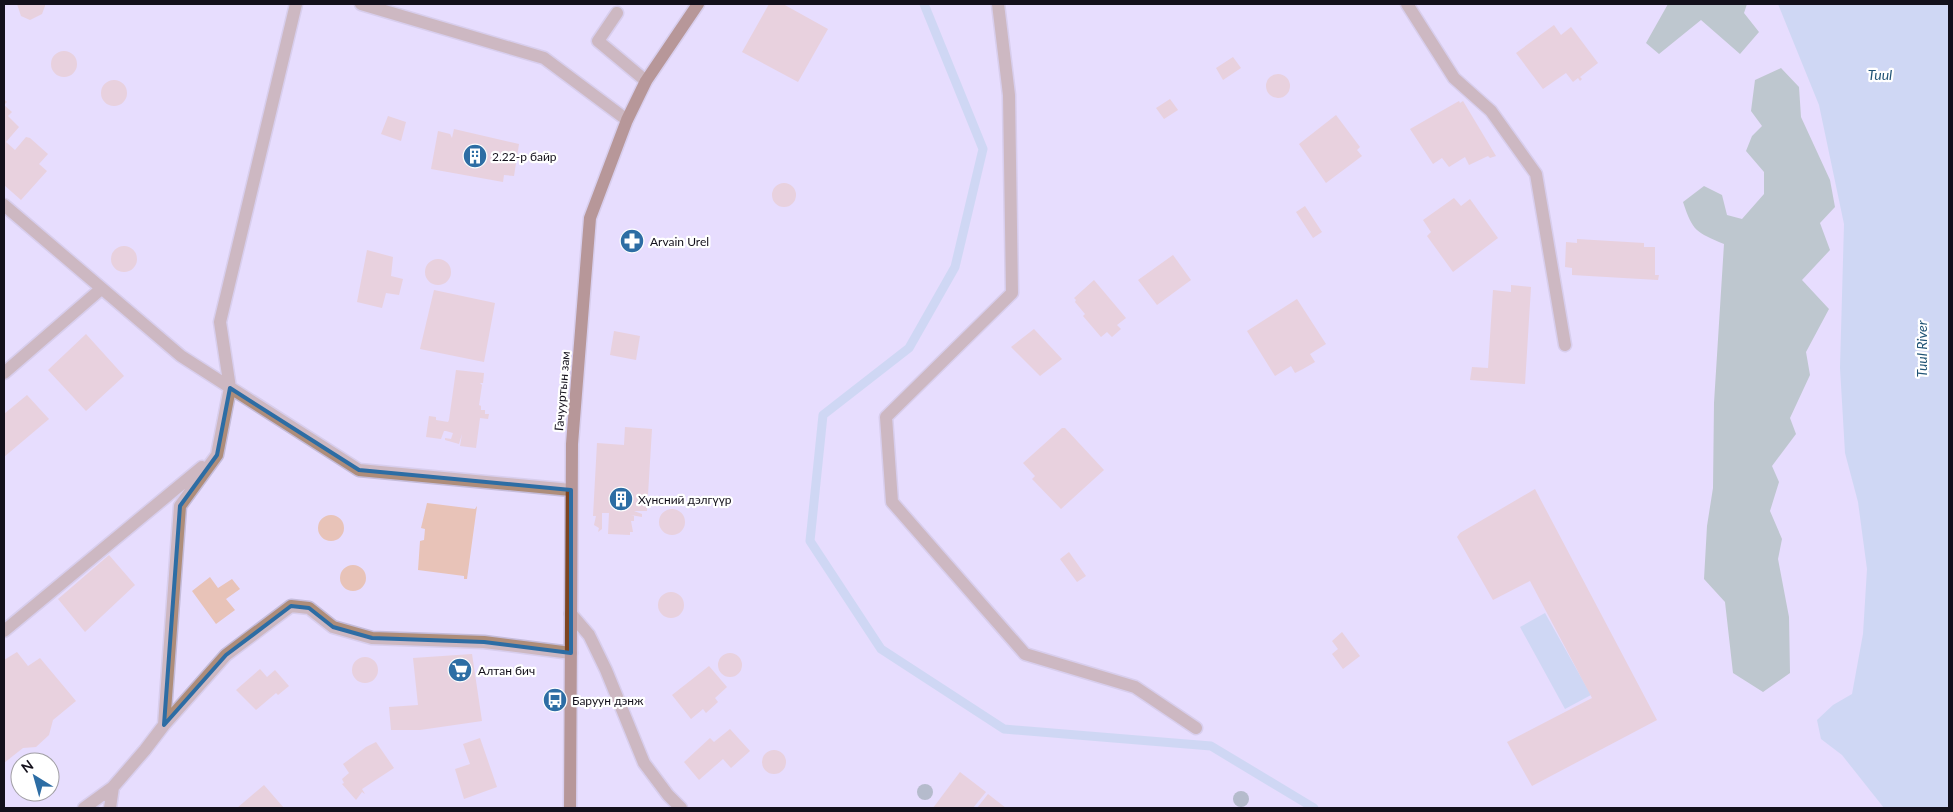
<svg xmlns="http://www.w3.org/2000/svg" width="1953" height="812" font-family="Lato,sans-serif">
  <rect width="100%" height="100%" fill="#e7ddfe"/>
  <path fill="#8cad97" d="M1668,4h79l-3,9 15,19 -19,22 -39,-34 -42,34 -13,-11z
    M1781,68l18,19 2,30 29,63 5,27 -15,16 10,27 -28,30 27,29 -23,43 4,23 -20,43 6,16 -24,32 7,16 -9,29 12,28 -4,20 11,58 1,56 -27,19 -30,-19 -8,-71 -21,-23 3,-53 6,-38 1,-85 10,-159c-28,-12 -31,-12 -41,-42l21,-16 18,9 5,20 15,4 22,-25v-22l-18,-21 6,-15 10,-10 -11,-15 4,-31z"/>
  <path fill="#b1d1e9" d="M1778,4h171v804h-65l-42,-53 -21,-16 -4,-19 16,-15 19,-11 11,-60 4,-65 -9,-67 -13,-49 -5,-85 4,-144 -25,-119z
    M1545,613l46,82 -26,14 -45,-82z"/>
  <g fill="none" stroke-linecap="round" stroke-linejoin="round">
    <path stroke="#b1d1e9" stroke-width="9" d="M924,4l59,145 -28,118 -46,81 -86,67 -13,126 71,108 123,80 207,17 103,62"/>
  </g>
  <path fill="#e8c3b8" d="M17,4h28v2l-3,8 -12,6 -9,-4z
    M769,4h14l45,25 -30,53 -56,-30z
    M1554,25l7,10 10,-8 27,36 -18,14 2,2 -2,2 -2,-3 -5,4 -7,-9 -23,16 -27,-36z
    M51 64a13 13 0 1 1 26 0a13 13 0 1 1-26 0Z
    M1233,57l8,11 -18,12 -7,-12z
    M1266 86a12 12 0 1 1 24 0a12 12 0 1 1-24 0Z
    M101 93a13 13 0 1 1 26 0a13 13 0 1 1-26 0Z
    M4,99l3,3 -3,3 8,7 -4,4 11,11 -13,15 9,8 11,-13 4,1 18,16 -9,10 8,7 -26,29 -17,-15z
    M1170,99l8,11 -14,9 -8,-11z
    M1459,101l1,2 3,-2 33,55 -6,2 -2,-2 -19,9 -4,-8 -16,10 -7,-9 -9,6 -23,-35z
    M1336,115l24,32 -3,3 5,6 -36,27 -27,-39z
    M388,116l18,6 -5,19 -20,-7z
    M454,129l65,15 -5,32 -10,-1 -1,7 -72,-13 7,-38 12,3 2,4z
    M772 195a12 12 0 1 1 24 0a12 12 0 1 1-24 0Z
    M1454,198l7,8 9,-7 28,39 -45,34 -26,-36 4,-4 -8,-12z
    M1305,206l17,26 -9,6 -17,-26z
    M1577,239l67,4v4h11v28h4l-1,5 -86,-5v-7l-7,-1 1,-25 11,1z
    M111 259a13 13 0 1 1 26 0a13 13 0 1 1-26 0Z
    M367,250l26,7 -2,19 12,3 -4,16 -13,-2 -4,15 -25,-6z
    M1173,255l18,25 -34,25 -19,-25z
    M425 272a13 13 0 1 1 26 0a13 13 0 1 1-26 0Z
    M1094,280l32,38 -9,7 4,4 -9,8 -5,-5 -6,5 -18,-21 2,-2 -10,-12 1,-2 -2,-2z
    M1511,285l20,2 -6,97 -55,-4 2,-13 16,1 5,-78 18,2z
    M434,290l61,13 -11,59 -64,-13z
    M1297,299l29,45 -16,10 5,8 -12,7 -8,4 -4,-7 -16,10 -28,-45z
    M1034,329l28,30 -22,17 -29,-29z
    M614,331l26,5 -4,24 -26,-5z
    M86,334l38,42 -38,35 -38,-41z
    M456,370l28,3 -1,10h-3l2,2 -3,20 2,1v4h4v4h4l-1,5 -8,-1 -4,30 -16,-2 2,-12 -3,10 -14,-4v-2l6,1 2,-6 -7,-2h-2l-3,8 -15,-2 3,-21 7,1v3l12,2 1,-2z
    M27,395l22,24 -45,38v-43z
    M625,427l27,2 -5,82h-13l8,3v3l-11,-2 3,1v5h-3l2,11h-3v3l-22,-1 1,-21h-7v16l-4,3 1,-4 -5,-3 2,-9h-3l4,-73 27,2z
    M1062,428h3l39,42 -43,39 -29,-30 3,-3 -12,-13z
    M1535,489l122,231 -125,66 -25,-44 85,-44 -62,-117 -37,19 -36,-63 3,-4z
    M427,503l48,6 2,-3 -10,73h-3v-3l-46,-6 2,-29 4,-1 1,-11 -4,-1z
    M659 522a13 13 0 1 1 26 0a13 13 0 1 1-26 0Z
    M318 528a13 13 0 1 1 26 0a13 13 0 1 1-26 0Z
    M1069,552l17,24 -9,6 -17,-23z
    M109,555l26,30 -50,47 -27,-33z
    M340 578a13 13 0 1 1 26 0a13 13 0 1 1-26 0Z
    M210,577l8,11 14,-9 8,10 -14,10 9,11 -19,14 -24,-33z
    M658 605a13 13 0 1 1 26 0a13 13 0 1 1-26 0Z
    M1342,632l18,24 -17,13 -11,-15 6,-5 -6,-8z
    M17,652l11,14 12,-8 36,43 -23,19 -4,15 -13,12 -13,1 -19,15v-103z
    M718 665a12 12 0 1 1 24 0a12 12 0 1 1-24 0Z
    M472,654l10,67 -62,9h-29l-2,-23 29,-2 -5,-47z
    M352 670a13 13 0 1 1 26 0a13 13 0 1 1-26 0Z
    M709,666l18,21 -12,11 3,4 -12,11 -3,-4 -12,10 -19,-24z
    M260,669l7,8 8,-7 14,16 -11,9 -2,-2 -20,17 -20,-20z
    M730,729l20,22 -19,17 -8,-9 -24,21 -15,-18 26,-24 4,4z
    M480,738l17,49 -33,12 -9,-30 15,-5 -7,-20z
    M376,742l18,26 -32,21 3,5 -3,-2 -6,8 -14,-16 2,-1 -2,-4 7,-6 -6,-9 23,-17z
    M762 762a12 12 0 1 1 24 0a12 12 0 1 1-24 0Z
    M960,772l26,20 -13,16h-40z
    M264,785l20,23h-47z
    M988,794l18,14h-29z"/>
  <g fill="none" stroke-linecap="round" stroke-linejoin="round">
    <g stroke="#c5bcda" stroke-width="15">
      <path id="minor" d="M361,4l183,54 83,62
        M998,4l11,91 3,198 -126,124 6,85 133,152 110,33 61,41
        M1407,4l47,74 37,33 45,63 29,171
        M617,13l-19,28 48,40
        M4,205l177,151 178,114 212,20
        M4,373l97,-84
        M571,614l18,21 17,35 38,93 24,32 13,13
        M4,631l198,-164
        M164,725l62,-70 65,-49 18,2 24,19 39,11 112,4 87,11
        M84,808l29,-21
        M110,808l3,-21 32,-37 19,-25 16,-219 37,-51 13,-67 -10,-66 76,-318"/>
    </g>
    <g stroke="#c5bcda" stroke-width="15">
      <path id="major" d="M570,808l2,-364 18,-226 37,-98 19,-39 52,-77"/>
    </g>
    <use href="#minor" stroke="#ae8d7a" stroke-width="12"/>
    <use href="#major" stroke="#7d4420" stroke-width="12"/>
  </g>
  <g fill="#789290">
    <circle cx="925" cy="792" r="8"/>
    <circle cx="1241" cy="799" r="8"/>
  </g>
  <path d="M0 0H1953V812H0ZM230,388l129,82 212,20v163l-87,-11 -112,-4 -39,-11 -24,-19 -18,-2 -65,49 -62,70 16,-219 37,-51z" fill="#e7ddfe" fill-opacity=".55" fill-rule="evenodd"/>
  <path fill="none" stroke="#2d6da4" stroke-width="4" stroke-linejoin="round" d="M230,388l129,82 212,20v163l-87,-11 -112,-4 -39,-11 -24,-19 -18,-2 -65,49 -62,70 16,-219 37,-51z"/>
  <defs>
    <g id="building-disc" transform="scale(1.25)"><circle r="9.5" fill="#2d6da4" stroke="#fff"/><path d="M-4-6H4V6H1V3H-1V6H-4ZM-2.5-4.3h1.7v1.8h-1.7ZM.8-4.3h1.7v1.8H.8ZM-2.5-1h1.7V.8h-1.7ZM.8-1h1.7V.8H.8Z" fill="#fff"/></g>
    <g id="pharmacy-disc" transform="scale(1.25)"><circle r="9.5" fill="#2d6da4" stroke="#fff"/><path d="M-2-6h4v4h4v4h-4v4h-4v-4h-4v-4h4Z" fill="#fff"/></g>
    <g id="supermarket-disc" transform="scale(1.25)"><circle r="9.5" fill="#2d6da4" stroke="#fff"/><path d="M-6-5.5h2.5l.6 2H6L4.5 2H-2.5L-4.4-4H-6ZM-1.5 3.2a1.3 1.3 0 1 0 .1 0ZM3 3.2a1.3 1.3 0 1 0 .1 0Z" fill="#fff"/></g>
    <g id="bus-disc" transform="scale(1.25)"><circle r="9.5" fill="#2d6da4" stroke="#fff"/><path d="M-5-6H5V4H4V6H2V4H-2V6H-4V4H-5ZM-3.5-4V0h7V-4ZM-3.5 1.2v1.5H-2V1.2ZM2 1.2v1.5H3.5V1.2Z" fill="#fff"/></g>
  </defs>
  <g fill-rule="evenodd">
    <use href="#building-disc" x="475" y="156"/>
    <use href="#pharmacy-disc" x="632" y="241"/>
    <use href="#building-disc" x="621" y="499"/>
    <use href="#supermarket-disc" x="460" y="670"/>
    <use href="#bus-disc" x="555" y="700"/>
  </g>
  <g text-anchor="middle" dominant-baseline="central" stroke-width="4.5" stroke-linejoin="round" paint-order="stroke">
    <g font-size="12" fill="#13101b" stroke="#fff" text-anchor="start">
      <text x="492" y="156">2.22-р байр</text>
      <text x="650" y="241">Arvain Urel</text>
      <text x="638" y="499">Хүнсний дэлгүүр</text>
      <text x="478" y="670">Алтан бич</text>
      <text x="572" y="700">Баруун дэнж</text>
    </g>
    <g font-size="12" fill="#13101b" stroke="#fff">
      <text transform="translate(562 391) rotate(-85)">Гачууртын зам</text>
    </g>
    <g font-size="14" font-style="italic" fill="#1f5375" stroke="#fff">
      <text x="1880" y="74">Tuul</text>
      <text transform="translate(1921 349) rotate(-90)">Tuul River</text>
    </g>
  </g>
  <rect width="1953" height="812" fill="none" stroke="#13101b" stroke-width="10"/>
  <g transform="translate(35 777) rotate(323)"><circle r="24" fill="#ffffff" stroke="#a19fa4"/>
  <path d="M0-4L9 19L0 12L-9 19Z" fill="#2d6da4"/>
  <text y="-8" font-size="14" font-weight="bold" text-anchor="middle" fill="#13101b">N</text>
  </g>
</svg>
